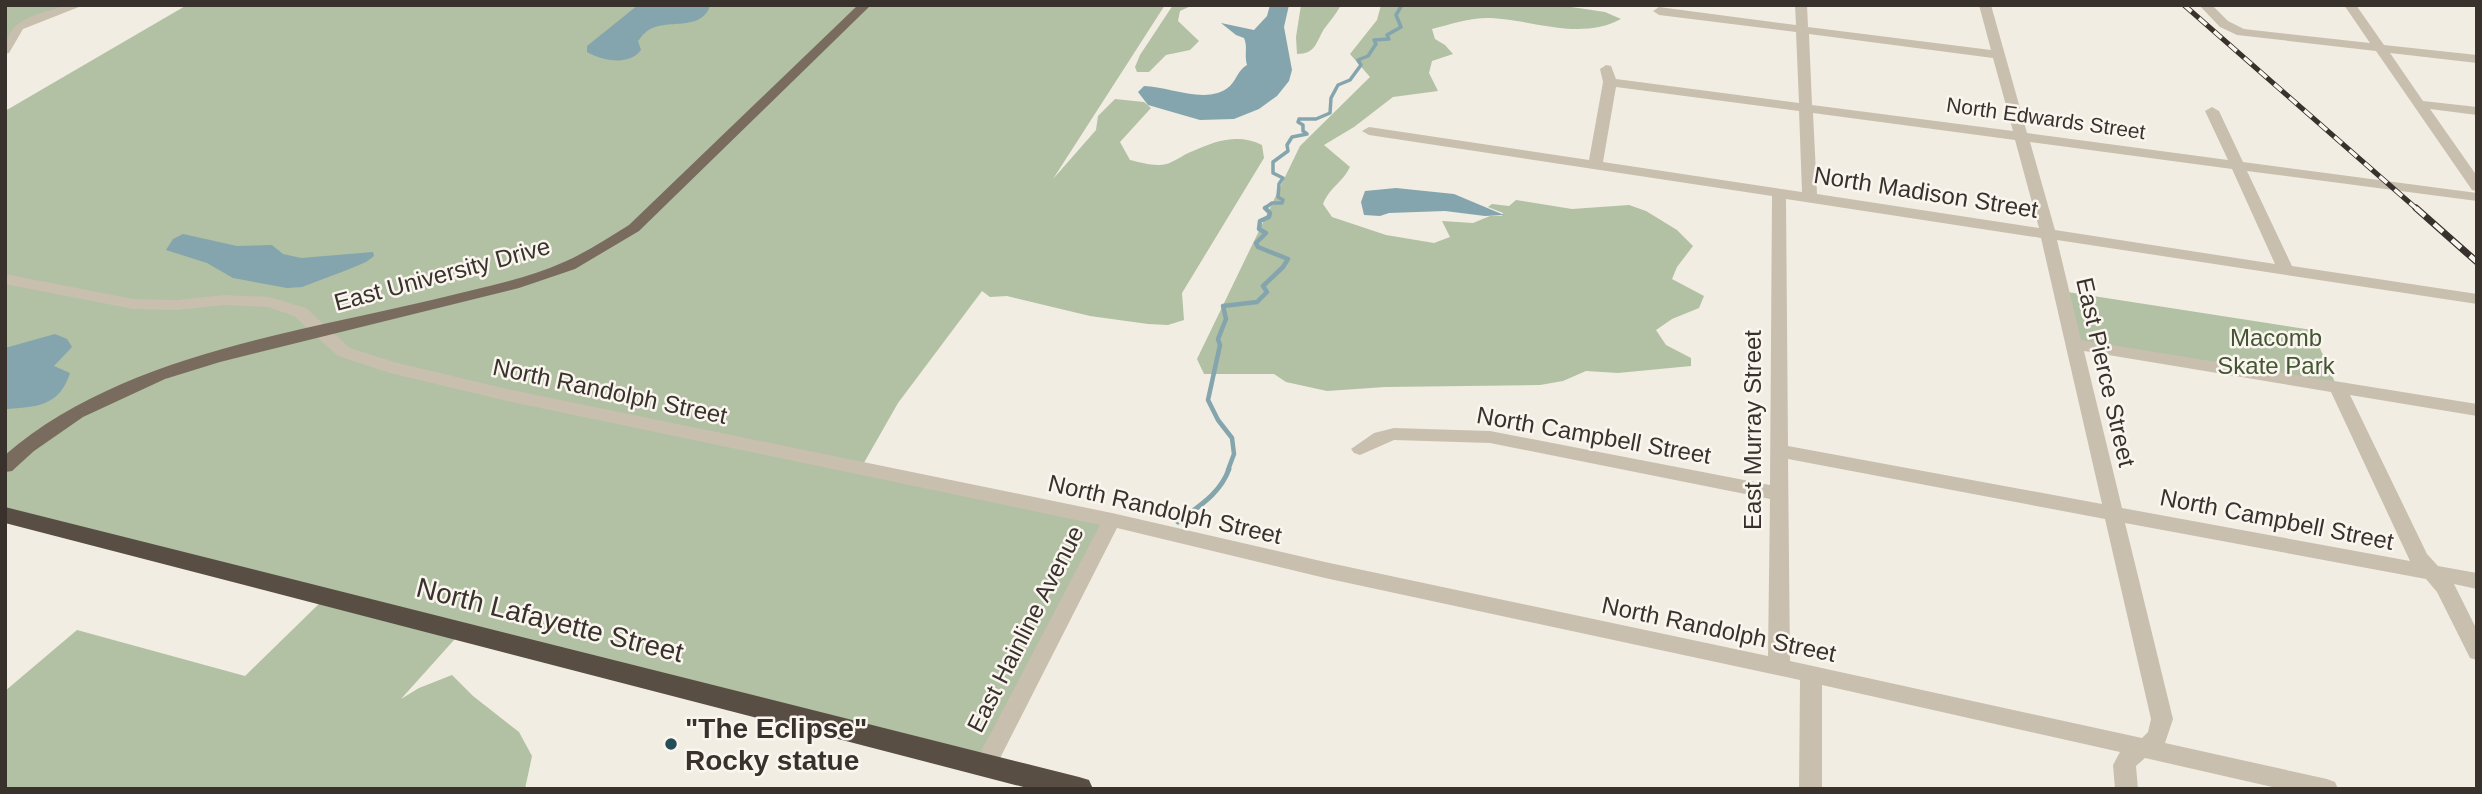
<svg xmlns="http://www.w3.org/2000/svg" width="2482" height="794" font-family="Arial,sans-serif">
  <rect width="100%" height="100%" fill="#f2ede2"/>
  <path fill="#b2c0a3" d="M5,5h73l-59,22 -14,23z
    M187,5h978l-112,174 43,-49 2,-14 17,-17 29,3 7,6 -31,34 10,18c9,2 19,5 28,5 13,1 23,-10 35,-14 22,-10 46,-18 69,-6l2,13 -82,135 2,27 -16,5 -20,-1 -58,-8 -83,-20 -17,1 -8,-6 -84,112 -37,65 251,52 -126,243 -523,-133 -62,69 18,-11 33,-13 21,21 46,36 13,24 -7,33h-520v-98l72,-61 168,46 82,-80 -322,-81v-404z
    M1173,5h20l-13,6 -2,10 21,20 -9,9 -24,5 -17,17h-12l-2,-5 5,-12z
    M1301,5h40c-5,9 -11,16 -17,24 -8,13 -8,25 -27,25l-1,-17z
    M1381,5h177l47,7 16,7c-41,22 -87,1 -130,-1 -18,-1 -41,6 -59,11l3,10 10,6 8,9 -21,7 -3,12 9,18 -45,6 -39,30 -30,18 26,22c-8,16 -20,20 -27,37l9,13 54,18 48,8 16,-6 -8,-16 31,2 17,-7h12l1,-3 -15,-6 4,-3 17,2 7,-6 56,9 57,-4 17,6 31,19 16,16 -16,21 -5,12 32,17 -5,12 -27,11 -16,11 10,15 25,13v8l-73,7 -32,-2 -23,10 -23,4 -155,2 -58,4 -41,-9 -12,-8h-70l-7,-15 103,-213 70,-69 -20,-23 27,-34z
    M2061,291l251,39 25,57 -263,-43z"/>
  <path fill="#84a5ad" d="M638,5h71l1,1c-10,28 -47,10 -65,27 -3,2 -5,6 -7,8l3,9c-11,16 -39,11 -54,2v-6z
    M1270,5h19l-5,22 8,43 -3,11 -12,15 -18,13 -25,10 -34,1 -52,-15 -10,-13 6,-6c24,0 64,20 86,0 7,-7 8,-16 17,-21 -3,-10 1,-18 -3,-27l-8,-3 -15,-12 33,7 13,-14z
    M1396,188l58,6 50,21 -19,1 -40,-5 -56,2 -9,3 -16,-1 -3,-13 4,-11z
    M183,234l54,12 35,-1 11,9 18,4 72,-6 1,4 -8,6 -19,8 -45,17 -15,1 -54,-10 -26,-15 -41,-13 7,-11z
    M55,334l12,5 5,8 -18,19 16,7c-11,34 -34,34 -65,36v-61z"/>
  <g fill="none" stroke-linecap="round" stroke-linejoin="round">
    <path stroke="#84a5ad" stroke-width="3.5" d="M1267,210l-2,-2 7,-5h10l1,-3 -5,-3 1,-13 4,-6 -10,-5v-11l15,-11 -1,-6 5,-8 15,-3 -4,-3v-6l-5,-3 1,-3h17l14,-6 1,-15 7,-13 12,-5 11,-15 -3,-5 10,-4 8,-12 -2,-4 15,-1 -2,-4 14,-8 -5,-12 6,-10"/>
    <path stroke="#84a5ad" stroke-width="4.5" d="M1228,470l6,-16 -2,-16 -14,-18 -10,-20 12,-55 -2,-6 8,-20 -3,-13 34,-4 10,-10 -4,-6 20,-19 5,-8 -30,-12 -2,-4 10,-10 -7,-4 1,-8 9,-4 1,-4 -5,-5"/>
    <path stroke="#84a5ad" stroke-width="5" d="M1178,522c21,-16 42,-28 51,-53"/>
    <path fill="#c9bfaf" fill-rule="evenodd" d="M66,5h18l-61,24 -14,24 -4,1c0,-37 32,-38 61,-49z
      M1795,5h12l1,22 183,23 -12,-45h12l36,128 201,27 -23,-49 7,-4 7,4 24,51 234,31v8l-230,-30 45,95 185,28v10l-420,-64 24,100 396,64v12l-127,-21 77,159 11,12 39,7v16l-23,-5 23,46v30l-7,-2 -33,-66 -11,-13 -301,-56 48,196 -8,24 162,36 8,3 3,7h-57l-136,-31 -9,8 2,23h-23l-2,-24 7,-13 -298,-67v104h-23l1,-109 -475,-102 -208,-50 -123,242 -8,3 -8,-3 -3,-7 125,-238 -593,-124 -117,-28 -52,-17 -44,-40 -26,-9 -45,-2 -46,5 -44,-1 -128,-25v-10l128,25 44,1 46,-5 46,2 37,11 44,40 44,14 113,27 605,124 213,49 443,94 2,-157 -280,-56 -96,-3 -34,15 -6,-2 -3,-4 23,-16 20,-5 96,3 280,54 2,-289 -403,-61 -7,-4 7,-4 220,33 14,-78 -3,-13 6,-4 5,1 5,13 183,24 -3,-71 -137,-17 -6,-4 6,-4 137,18zM1809,34l184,24 20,73 -201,-26zM1616,87l183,24 3,81 -199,-30zM1813,113l202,27 24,88 -222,-34zM2030,142l202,27 43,95 -220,-34zM1786,199l255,39 61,266 -314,-58zM2084,351l247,41 79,169 -288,-53zM1788,459l317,60 46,200 -3,13 -6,6 -352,-77z
      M2199,5h13l16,16 16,8 126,14 -26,-38h12l28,40 93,10v8l-87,-10 33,48 54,6v8l-47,-6 47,67v15l-5,-1 -96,-139 -139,-16 -17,-8z"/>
    <path fill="#796c5f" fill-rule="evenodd" d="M858,5h13l-232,226 -64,38 -56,19 -299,74 -55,17 -82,38 -49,34 -22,20 -7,1v-17c114,-99 288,-122 431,-156 43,-11 88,-19 128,-37 23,-10 44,-24 65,-37z"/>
    <path fill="#594e44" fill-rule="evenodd" d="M5,507l1074,270 10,3 4,9h-62l-1026,-266z"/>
    <g stroke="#39322c" stroke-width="5">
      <path id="rail-far1" d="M2184,5l234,205"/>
    </g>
    <g stroke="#39322c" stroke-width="7">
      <path id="rail" d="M2416,208l61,54"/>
    </g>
    <use href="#rail-far1" stroke="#faf6ef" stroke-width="3.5" stroke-dasharray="10" stroke-linecap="butt"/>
    <use href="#rail" stroke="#faf6ef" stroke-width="4.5" stroke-dasharray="12" stroke-linecap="butt"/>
  </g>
  <circle fill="#254d57" stroke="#faf6ef" stroke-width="2.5" cx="671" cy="744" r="7"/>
  <g text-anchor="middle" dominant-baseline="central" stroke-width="5" stroke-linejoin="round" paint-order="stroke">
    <g font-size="21" fill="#39322c" stroke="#faf6ef">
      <text transform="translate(2046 118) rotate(8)">North Edwards Street</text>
    </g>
    <g font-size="24" fill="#39322c" stroke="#faf6ef">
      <text transform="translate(1926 192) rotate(9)">North Madison Street</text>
      <text transform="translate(442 274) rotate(-15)">East University Drive</text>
      <text transform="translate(2106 372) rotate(77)">East Pierce Street</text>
      <text transform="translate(610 391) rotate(12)">North Randolph Street</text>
      <text transform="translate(1752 430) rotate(-90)">East Murray Street</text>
      <text transform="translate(1594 435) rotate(10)">North Campbell Street</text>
      <text transform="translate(1165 509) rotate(13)">North Randolph Street</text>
      <text transform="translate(2277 519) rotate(11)">North Campbell Street</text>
      <text transform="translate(1025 629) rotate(-63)">East Hainline Avenue</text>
      <text transform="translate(1719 629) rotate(12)">North Randolph Street</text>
    </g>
    <g font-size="24" fill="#435532" stroke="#faf6ef">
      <text x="2276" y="337">Macomb<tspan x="2276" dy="28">Skate Park</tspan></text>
    </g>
    <g font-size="28" fill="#39322c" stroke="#faf6ef">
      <text transform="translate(550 620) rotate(14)">North Lafayette Street</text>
    </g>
    <g font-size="28" font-weight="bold" fill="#39322c" stroke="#faf6ef" text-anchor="start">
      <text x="685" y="728">"The Eclipse"<tspan x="685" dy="32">Rocky statue</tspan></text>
    </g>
  </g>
  <rect width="2482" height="794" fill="none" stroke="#39322c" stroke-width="14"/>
</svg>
